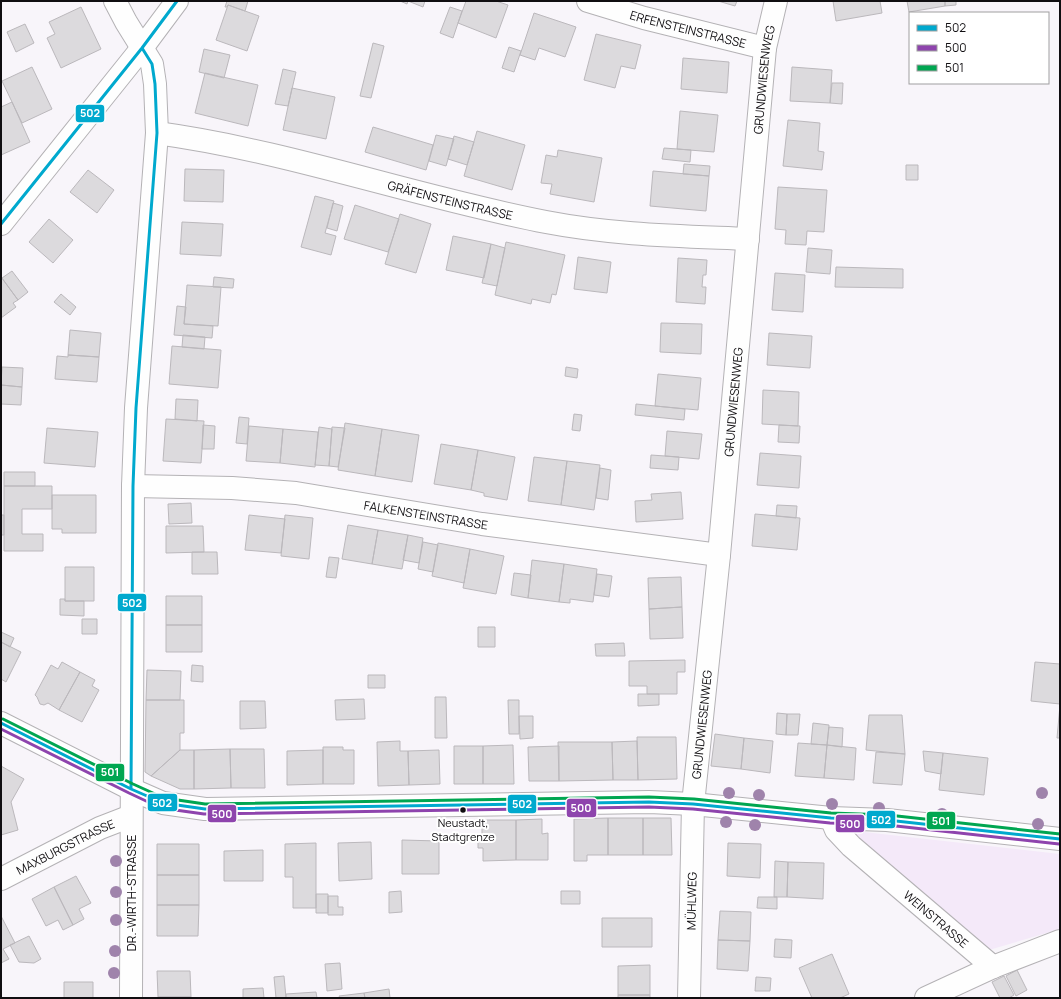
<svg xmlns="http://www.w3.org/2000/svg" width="1061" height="999" font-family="Manrope,sans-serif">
  <rect width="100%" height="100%" fill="#f8f5fa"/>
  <path fill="#f4e9f9" d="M846,830l214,24v75l-71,21z"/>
  <path fill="#dcdadd" stroke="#bbb8bc" d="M227,1h21l-3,10 -17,-6 -1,2h-2z
    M400,1h25l-2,6 -15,-6 -1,3z
    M466,1h30l12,4 -12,33 -38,-15z
    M718,1h19l-2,5z
    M833,1h47l2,12 -46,8z
    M907,1h38v5l-36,6z
    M945,1h11v4l-11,1z
    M228,5l31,11 -12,35 -31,-11z
    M81,7l20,42 -40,19 -14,-30 8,-4 -6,-12z
    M450,7l12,4 -9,27 -13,-5z
    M534,13l42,14 -11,30 -26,-9 -4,12 -15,-5z
    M25,24l9,19 -18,9 -9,-20z
    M596,34l45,11 -6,24 -14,-3 -6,22 -31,-8z
    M373,43l11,3 -13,52 -11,-2z
    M509,47l12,4 -7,21 -12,-4z
    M204,49l26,6 -6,23 -25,-6z
    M683,58l46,4 -2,31 -46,-4z
    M32,67l20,42 -30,14 -20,-42z
    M792,67l40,3 -2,33 -40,-2z
    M283,69l13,3 -8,34 -13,-2z
    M205,73l53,12 -10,41 -53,-13z
    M832,83h11l-1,21 -12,-1z
    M292,88l43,9 -9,42 -43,-9z
    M12,102l18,40 -29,13v-48z
    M680,111l38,4 -4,37 -37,-3z
    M788,120l32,3 -2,28 6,1 -2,18 -39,-4z
    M373,127l60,18 -7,25 -61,-18z
    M477,131l48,14 -13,45 -48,-14z
    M436,135l18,4 -8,27 -17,-5z
    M454,136l20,6 -7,23 -19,-6z
    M664,148l27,2 -1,12 -28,-3z
    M558,150l44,8 -8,44 -44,-8 2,-10 -11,-1 5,-28 11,2z
    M684,164l26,2 -1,10 -26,-2z
    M906,165h12v15h-12z
    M185,169l39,1 -1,32 -39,-1z
    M88,170l26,20 -17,23 -27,-21z
    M653,171l56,5 -3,35 -56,-5z
    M778,187l49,3 -3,42 -17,-1 -1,14 -21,-1 1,-14 -11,-1z
    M315,196l19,5 -9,32 11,3 -5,19 -30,-8z
    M333,203l10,3 -6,25 -10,-3z
    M355,205l44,14 -11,33 -44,-13z
    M400,214l31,10 -15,49 -31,-9z
    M49,219l24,21 -20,23 -24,-21z
    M182,222l41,2 -2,32 -41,-2z
    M453,236l38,8 -7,34 -38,-8z
    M506,242l59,13 -9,40 -4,-1 -2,9 -18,-4 -1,5 -36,-9z
    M491,244l14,4 -8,38 -15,-3z
    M808,248l24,2 -2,24 -24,-2z
    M578,257l33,5 -4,31 -33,-4z
    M678,258l29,2 -1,15h-3l-1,12h4l-1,17 -29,-2z
    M836,267l67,2v19l-68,-1z
    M12,271l16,21 -10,8 -16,-22z
    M775,273l30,2 -2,37 -31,-2z
    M1,277l17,23 -5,3 3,4 -15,11z
    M214,277l20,2 -1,9 -20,-1z
    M187,285l34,2 -3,39 -34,-2z
    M61,294l15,13 -6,8 -16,-13z
    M177,306l9,1 -2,17 29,2 -1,12 -38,-3z
    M661,323l41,1 -1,30 -41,-2z
    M70,330l31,3 -2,24 -31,-2z
    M769,333l43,3 -2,32 -43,-3z
    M183,335l22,2 -1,12 -22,-2z
    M172,346l49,4 -3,38 -49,-4z
    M68,355l31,2 -2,25 -42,-3 2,-23 11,1z
    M2,367l21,1 -1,19 -21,-2z
    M566,367l12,2 -1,9 -12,-2z
    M658,374l43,4 -3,32 -43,-4z
    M1,385l21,2 -1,18 -20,-1z
    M763,390l36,2 -1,34 -36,-2z
    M176,399l22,1 -1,21 -22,-2z
    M636,404l49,5 -1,11 -49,-5z
    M574,414l8,1 -2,16 -8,-1z
    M239,417l10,1 -2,26 -11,-1z
    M166,419l38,2 -3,42 -38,-2z
    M345,423l37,6 -7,47 -37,-6z
    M203,425l12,1 -1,23h-12z
    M779,425l21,1 -1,17 -21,-1z
    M249,426l34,3 -3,34 -34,-2z
    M319,427l13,2 -3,37 -14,-1z
    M332,427l13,1 -7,39 -9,-1z
    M47,428l51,4 -3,35 -51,-4z
    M283,429l35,3 -3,35 -35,-4z
    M382,429l37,6 -7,47 -37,-6z
    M667,431l35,3 -3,25 -34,-3z
    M441,444l37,6 -7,40 -37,-6z
    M478,450l37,7 -8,43 -23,-4v-3l-13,-3z
    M760,453l41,3 -2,32 -42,-3z
    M651,455l28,2 -1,13 -28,-2z
    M534,457l33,4 -6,44 -33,-4z
    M567,461l33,4 -6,45 -33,-5z
    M600,468l11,2 -3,30 -12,-2z
    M4,472h31v14h-31z
    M4,486h48v23h-30v25h21v17h-39z
    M681,492l2,27 -47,3 -1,-21 17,-1 -1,-6z
    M52,495h44v38h-34v-4h-10z
    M191,503l1,20 -23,1 -1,-20z
    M777,505l20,1 -1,12 -20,-2z
    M755,514l45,4 -3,32 -45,-4z
    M1,515h3v20h-3z
    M249,515l36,4 -4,34 -36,-3z
    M285,515l28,3 -4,41 -28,-3z
    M348,525l30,5 -6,34 -30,-5z
    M166,526h37l1,26 -38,1z
    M378,530l30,5 -6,34 -30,-5z
    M408,535l15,3 -4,25 -16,-3z
    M423,542l15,3 -5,27 -15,-3z
    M438,543l32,6 -6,34 -32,-7z
    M470,549l34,7 -8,38 -33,-6z
    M192,552h25l1,22h-26z
    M329,557l10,1 -3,20 -10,-1z
    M532,560l32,4 -5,38 -31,-4z
    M564,564l33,5 -4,33 -23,-3v4l-11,-1z
    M65,567h29v34h-29z
    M514,573l17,2 -3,23 -17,-3z
    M597,574l15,2 -3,21 -15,-2z
    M681,577l1,30 -33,2 -1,-31z
    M166,596h36v29h-36z
    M60,599h5v2h19v15l-24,-1z
    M682,607l1,31 -33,1 -1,-30z
    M82,619h15v15h-15z
    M166,625h36v27h-36z
    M478,627h17v20h-17z
    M1,632l13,6 -4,9 -9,-5z
    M1,642l20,10 -15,30 -5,-3z
    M624,643l1,13h-29l-1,-12z
    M685,660v12h-8v22h-30v-8h-18v-25z
    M62,662l18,10 -21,38 -11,-7 -4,2 -4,-1 -3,-7 -2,-2 16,-30 7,4z
    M1035,662l25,2v40l-29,-3z
    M192,665l11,1v16l-12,-1z
    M147,670l34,1 -1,29h-34z
    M80,672l15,8 -3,6 7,4 -17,32 -23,-12z
    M368,675h17v13h-17z
    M638,694h21v11l-21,1z
    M435,697h11l1,41h-12z
    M364,699l1,20 -29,1 -1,-20z
    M146,700h38v33h-4v17l-29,26 -6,-4z
    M508,700h11v34h-10z
    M240,701h25l1,27 -26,1z
    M1060,705v33h-3z
    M777,713l10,1 -1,21 -10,-1z
    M787,714h13l-2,21h-12z
    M869,715h33l3,39 -39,-4z
    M519,716h14v22l-13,1z
    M813,723l16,2 -2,20 -16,-1z
    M829,727l14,1 -1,19 -15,-2z
    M715,734l29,4 -3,31 -30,-3z
    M637,737h39l1,42 -39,1z
    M744,738l29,3 -3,32 -29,-4z
    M400,741v10h8l1,34 -31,1 -1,-44z
    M637,741l1,39h-25l-1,-38z
    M558,742h54l1,38 -54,1z
    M798,743l29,2 -3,33 -29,-2z
    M513,745l1,39h-31v-38z
    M827,745l29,3 -2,32 -30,-2z
    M454,746h29v38h-29z
    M559,746v35h-30l-1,-34z
    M323,747h20v3h11v34h-31z
    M230,749h34l1,39h-34z
    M230,749l1,39 -37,1v-39z
    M180,750h14v39h-14l-29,-13z
    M323,750v34l-36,1v-34z
    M439,750l1,34 -31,1 -1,-34z
    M923,751l20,2 -2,21 -16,-3z
    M876,752l29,2 -3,31 -29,-2z
    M943,753l45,5 -4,37 -45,-5z
    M1,766l23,13 -13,23 7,28 -17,5z
    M608,818h35v37h-35z
    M608,818v37h-21v6h-13v-42z
    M643,818h28l1,37h-29z
    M542,819v15l6,-1v27h-32v-40z
    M482,820h34v40l-33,1v-13h-5v-12h4z
    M402,840l37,1v33h-37z
    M371,842l1,37 -33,2 -1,-38z
    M316,843v65h-23v-31h-8v-33z
    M728,843l33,1 -1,34 -33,-2z
    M157,844h42v31h-42z
    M263,850v31h-39v-30z
    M775,861l13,1 -1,35h-13z
    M788,862l36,1 -1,36 -36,-2z
    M157,875h42v30h-42z
    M76,876l15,27 -12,6 5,10 -11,6 -19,-38z
    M54,887l19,38 -10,5 -5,-10 -12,6 -14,-27z
    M401,891l1,21 -13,1v-21z
    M561,891h19v13h-19z
    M316,894h12v19h-12z
    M328,896h10v11h5v8h-15z
    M758,897h19v12l-20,-1z
    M157,905h42l-1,31h-41z
    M720,911l31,1 -1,29 -32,-1z
    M1,916l14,27 -12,6 6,10 -8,4z
    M602,918h50v29h-50z
    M29,936l12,23 -7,4 -15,-1 -9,-17z
    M775,939l17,1 -1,18 -17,-1z
    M718,940l32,1 -2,30 -31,-2z
    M832,954l17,40 -9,4h-28l-13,-30z
    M340,963l2,26 -15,2 -2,-27z
    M650,965v30h-32v-29z
    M1017,970l10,20 -11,6 -10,-20z
    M157,971h33l1,26h-33z
    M284,976l2,22h-10l-2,-21z
    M1004,976l10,19 -5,3h-9l-8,-16z
    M756,977l15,1 -1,13h-15z
    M64,982h29v16h-29z
    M263,988l1,10h-21v-9z
    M389,989l1,9h-25l-1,-5z
    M316,992l1,6h-31v-4z
    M364,993l1,5h-25l-1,-2z
    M618,995h32v3h-32z
    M158,997h33v1h-33z"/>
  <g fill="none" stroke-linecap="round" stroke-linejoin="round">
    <g stroke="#b4b2b5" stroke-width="24">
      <g id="street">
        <path d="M115,1l11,21 26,42 3,20 2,49 -21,275 -3,78 -2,512"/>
        <path id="s1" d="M588,1l56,17 121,30"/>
        <path id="s2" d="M157,133c132,18 259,64 389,89 67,13 135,14 202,17"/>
        <path d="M1,224l141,-176 35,-47"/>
        <path id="s3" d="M133,486l99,2 64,5 186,31 237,31"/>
        <path id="s4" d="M831,818l5,12 15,16 142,121"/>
        <path id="s5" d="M1,879l99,-51 31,-12"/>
        <path id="s6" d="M689,998l4,-194 26,-249 46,-507 11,-47"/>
        <path d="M926,998l67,-31 67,-26"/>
      </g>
    </g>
    <g stroke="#b4b2b5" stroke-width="24">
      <path id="secondary" d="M1,723l130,66 32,14 42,6 444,-7 44,2 138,14 56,2 173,19"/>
    </g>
    <use href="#street" stroke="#fefefe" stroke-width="22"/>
    <use href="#secondary" stroke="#fefefe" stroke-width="22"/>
    <g stroke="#fff" stroke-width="6">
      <path id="bus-1" d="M1,224l141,-176 35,-47
        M1,723l130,66 32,14 42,6 444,-7 44,2 138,14 56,2 173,19
        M131,789l2,-303 3,-78 21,-275 -2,-49 -3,-20 -10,-16"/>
    </g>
    <g stroke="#fff" stroke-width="6">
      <path id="bus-2" d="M1,729l128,64 32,15 43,6 445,-7 44,2 137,14 57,2 172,19"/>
    </g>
    <g stroke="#fff" stroke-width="6">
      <path id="bus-3" d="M3,719l130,65 31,14 41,6 444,-7 45,2 137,14 57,2 172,19"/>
    </g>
    <use href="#bus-1" stroke="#00a9ce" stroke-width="3"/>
    <use href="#bus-2" stroke="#8e44ad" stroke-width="3"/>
    <use href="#bus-3" stroke="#00a651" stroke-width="3"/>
  </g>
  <g fill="#9f83ab">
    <circle cx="729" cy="793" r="6"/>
    <circle cx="1042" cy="793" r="6"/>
    <circle cx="759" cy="795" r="6"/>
    <circle cx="832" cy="804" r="6"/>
    <circle cx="879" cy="808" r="6"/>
    <circle cx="942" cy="814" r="6"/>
    <circle cx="726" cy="822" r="6"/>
    <circle cx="1038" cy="824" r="6"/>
    <circle cx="755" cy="825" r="6"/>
    <circle cx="116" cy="861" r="6"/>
    <circle cx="116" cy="892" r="6"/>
    <circle cx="116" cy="920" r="6"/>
    <circle cx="115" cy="951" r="6"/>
    <circle cx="114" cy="973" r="6"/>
  </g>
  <circle fill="#100e11" stroke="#fff" stroke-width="1.5" cx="463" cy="810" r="3.5"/>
  <g text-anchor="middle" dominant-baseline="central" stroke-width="4" stroke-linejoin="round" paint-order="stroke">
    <g font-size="11" fill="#100e11" stroke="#fff">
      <text x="463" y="822">Neustadt,<tspan x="463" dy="14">Stadtgrenze</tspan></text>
    </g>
    <g font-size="12" fill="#100e11" stroke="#fff">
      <text stroke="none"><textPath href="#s1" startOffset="104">ERFENSTEINSTRASSE</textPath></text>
      <text stroke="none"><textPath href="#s6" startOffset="922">GRUNDWIESENWEG</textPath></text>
      <text stroke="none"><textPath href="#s2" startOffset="301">GRÄFENSTEINSTRASSE</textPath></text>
      <text stroke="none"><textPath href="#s6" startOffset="598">GRUNDWIESENWEG</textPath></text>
      <text stroke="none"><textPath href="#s3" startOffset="295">FALKENSTEINSTRASSE</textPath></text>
      <text stroke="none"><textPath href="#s6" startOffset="274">GRUNDWIESENWEG</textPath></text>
      <text stroke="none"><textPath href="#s5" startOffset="72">MAXBURGSTRASSE</textPath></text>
      <text transform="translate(131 893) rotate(-90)">DR.-WIRTH-STRASSE</text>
      <text stroke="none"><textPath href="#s6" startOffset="97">MÜHLWEG</textPath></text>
      <text stroke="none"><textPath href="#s4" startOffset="147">WEINSTRASSE</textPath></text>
    </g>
  </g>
  <g stroke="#fff" stroke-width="1.5">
    <rect x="75" y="104" width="30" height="19" rx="4" fill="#00a9ce"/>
    <rect x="117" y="593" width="30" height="19" rx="4" fill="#00a9ce"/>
    <rect x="95" y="763" width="30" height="19" rx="4" fill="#00a651"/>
    <rect x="147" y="793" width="31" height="19" rx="4" fill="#00a9ce"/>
    <rect x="507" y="794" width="30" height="20" rx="4" fill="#00a9ce"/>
    <rect x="566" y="798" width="31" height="20" rx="4" fill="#8e44ad"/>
    <rect x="207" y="804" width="30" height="19" rx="4" fill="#8e44ad"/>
    <rect x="866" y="810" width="30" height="19" rx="4" fill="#00a9ce"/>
    <rect x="926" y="811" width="30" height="19" rx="4" fill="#00a651"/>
    <rect x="835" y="814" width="30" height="19" rx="4" fill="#8e44ad"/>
  </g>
  <g font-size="11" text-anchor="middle" font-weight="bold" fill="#fff">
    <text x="90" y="117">502</text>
    <text x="132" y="607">502</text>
    <text x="110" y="776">501</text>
    <text x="162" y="807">502</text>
    <text x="522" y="808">502</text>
    <text x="581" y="812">500</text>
    <text x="222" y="818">500</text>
    <text x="881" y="824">502</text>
    <text x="941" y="825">501</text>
    <text x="850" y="828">500</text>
  </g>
  <rect width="1061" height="999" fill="none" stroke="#100e11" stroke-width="4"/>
  <rect x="909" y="12" width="140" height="72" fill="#ffffff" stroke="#9f9fa0"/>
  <rect x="917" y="25" width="20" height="6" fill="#00a9ce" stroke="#9f9fa0"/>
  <text x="945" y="32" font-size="12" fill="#100e11">502</text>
  <rect x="917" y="45" width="20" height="6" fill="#8e44ad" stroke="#9f9fa0"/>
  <text x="945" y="52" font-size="12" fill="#100e11">500</text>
  <rect x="917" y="65" width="20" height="6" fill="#00a651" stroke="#9f9fa0"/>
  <text x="945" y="72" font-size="12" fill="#100e11">501</text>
</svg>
